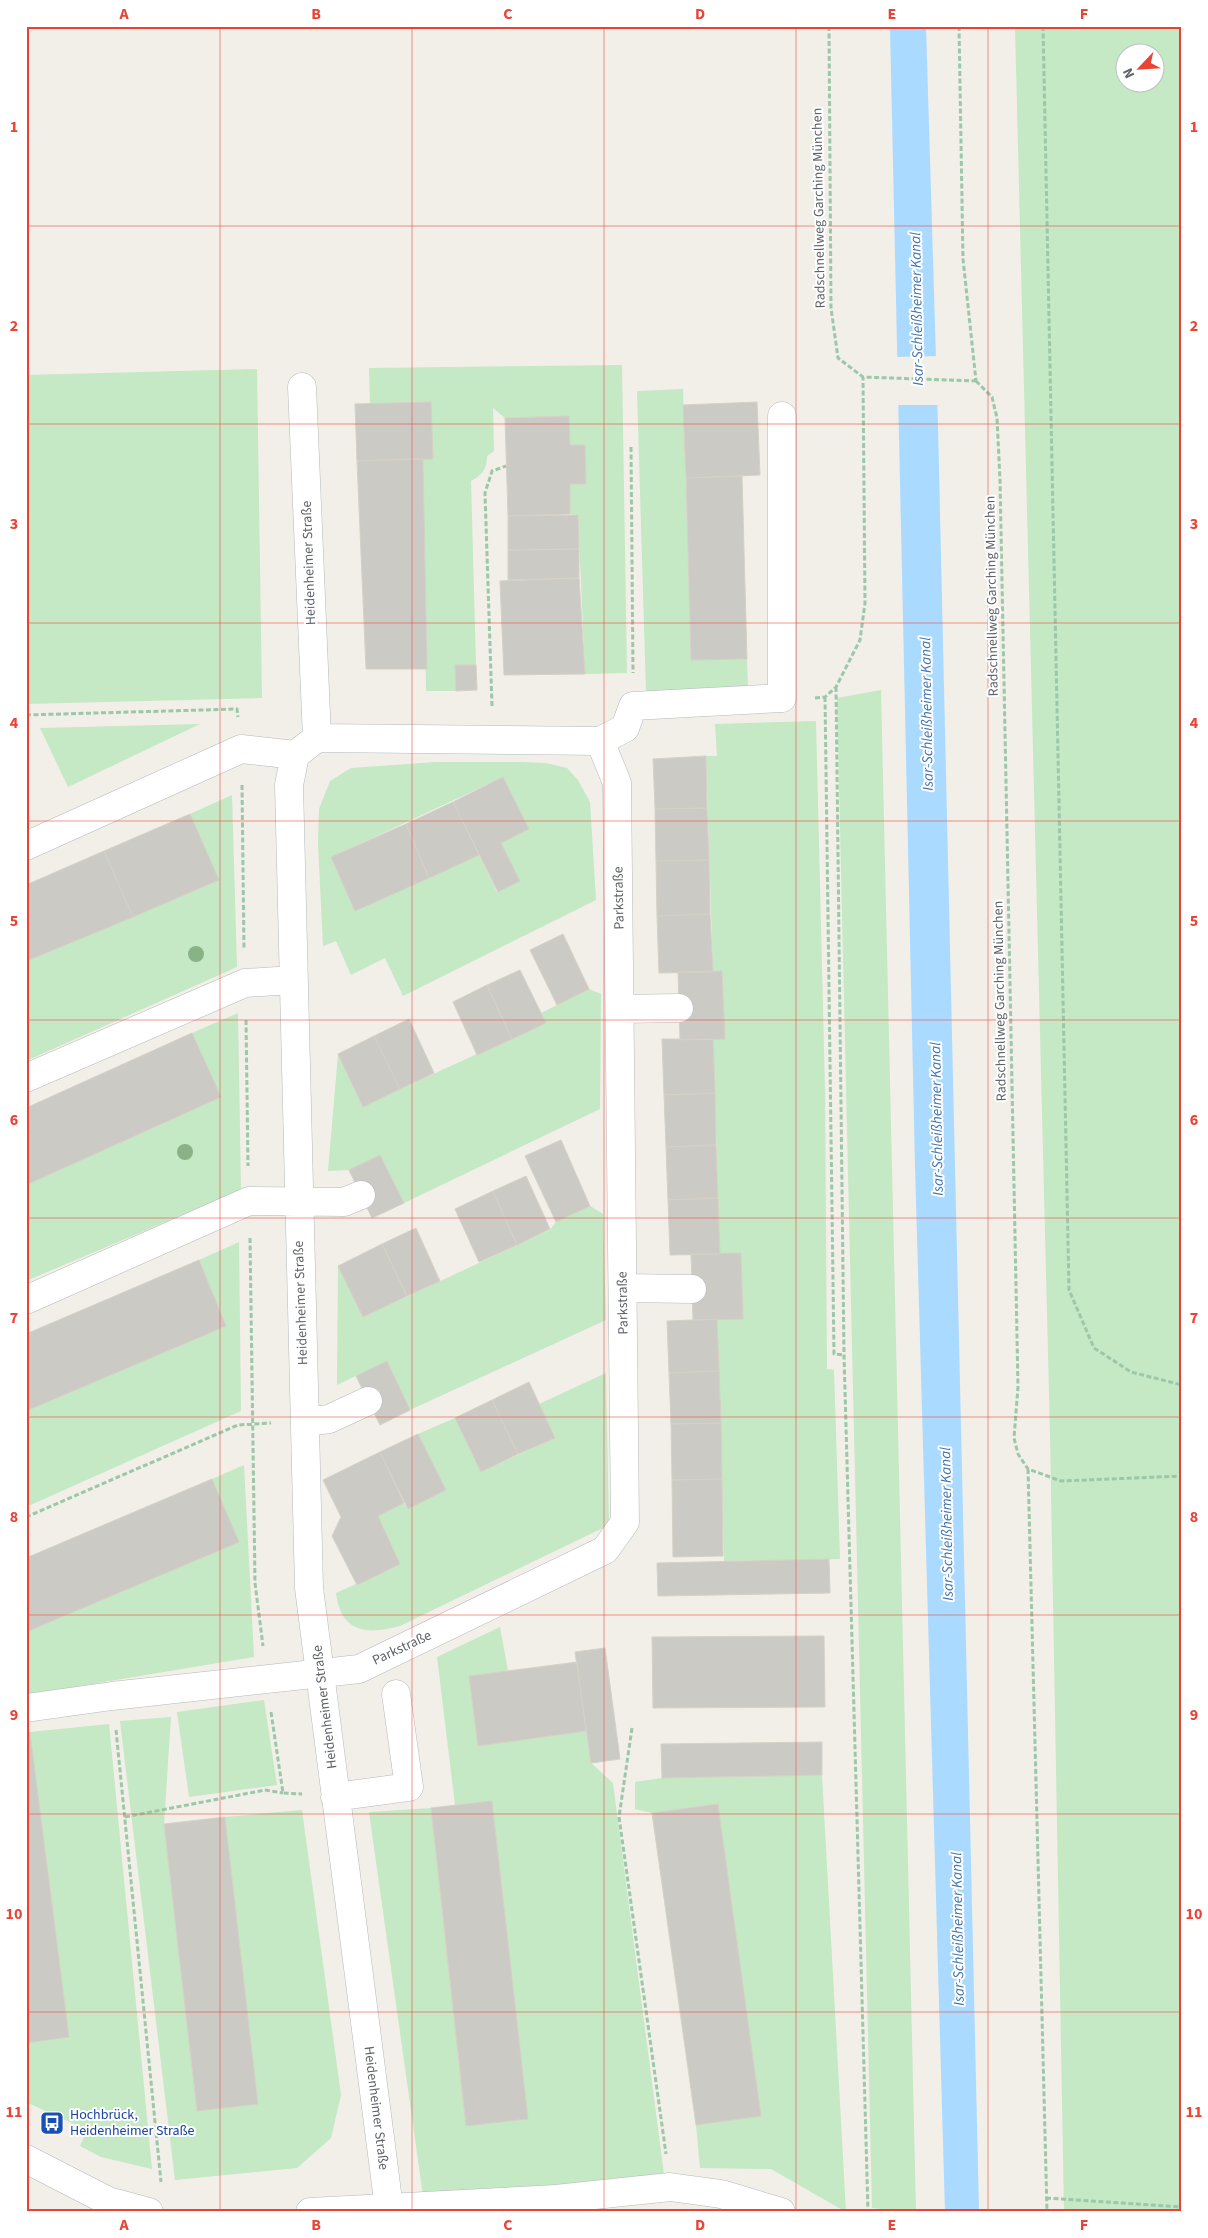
<svg xmlns="http://www.w3.org/2000/svg" width="1208" height="2238" font-family="'Source Sans 3',sans-serif">
  <rect width="100%" height="100%" fill="#f1efe8"/>
  <path fill="#c5e8c5" fill-rule="evenodd" d="M1015,26h167v2186h-118l-14,-778zM1126,52h30v30h-30z
    M622,365l5,308 -42,1 -7,-159 -8,-1v-30h16l-1,-39h-15l-1,-29 -64,2 -12,-10 1,43 -7,5c0,13 -5,19 -16,25l5,184 -21,1 1,25h-30l-3,-233 -53,-54 -1,-36z
    M257,369l5,329 -236,6v-329z
    M683,389l8,271 56,-1 1,30 -102,3 -9,-301z
    M881,690l35,1522 -44,-4 -35,-1510z
    M816,721l9,369 2,279 7,1 6,189 -116,2 -7,-242 3,-65 -7,-215h11l-2,-67h-9l-7,-216h11l-2,-32z
    M200,724l-132,63 -28,-59z
    M436,762h86l24,1 21,5 11,12 12,22 6,98 -193,96 -18,-38 -34,17 -15,-34 -13,5 -5,-102 1,-35 11,-28 21,-13zM503,777l26,52 -28,14 18,38 -22,11 -18,-37 -147,2z
    M232,795l5,172 -211,94v-100l193,-81 -29,-66z
    M589,989l12,5 -1,115 -196,94 -24,-48 -31,15 -21,1 10,-117 25,52 182,-83 -4,-10z
    M238,1013l3,177 -215,91v-96l194,-88 -28,-64z
    M590,1206l13,8 3,106 -196,90 -23,-49 -50,24 1,-119 25,51 187,-87 6,-8z
    M239,1242l2,169 -215,96v-96l200,-85 -27,-66z
    M606,1373l3,152 -209,101c-33,9 -59,7 -64,-33l64,-29 -22,-48 26,-13 4,6 38,-19 -28,-56 37,-16 26,54 73,-34 -15,-34z
    M244,1465l10,192 -228,38v-64l186,-152z
    M500,1627l8,44 -39,5 9,70 108,-15 5,32 22,20 52,399 -242,14 -54,-384 62,-4 35,318 62,-7 -36,-318 -37,4 -18,-148z
    M264,1700l13,85 -88,12 -12,-85z
    M171,1717l-7,107 33,287 61,-8 -33,-286 77,-7 39,285 -10,43 -34,30 -122,12 -55,-459z
    M109,1724l43,445 -51,-12 -21,-11 7,-16 -61,-28v-59l43,-6 -39,-305z
    M822,1775l24,437 -75,-43 -71,-1 -4,-43 65,-9 -43,-312 -66,9 -17,-4v-27l27,-4z"/>
  <path fill="#aadaff" d="M890,26h36l12,400 41,1786h-34l-30,-1046z"/>
  <path fill="#f1efe8" d="M939,356l1,49h-44l-1,-48z"/>
  <path fill="#cccac5" stroke="#d6d1c6" d="M431,402l2,57 -76,2 -2,-57z
    M757,402l3,73 -74,3 -3,-73z
    M569,416l1,29h15l1,39h-16v30l-62,2 -3,-98z
    M423,458l4,211h-61l-9,-208z
    M742,476l5,183 -56,1 -5,-182z
    M578,515l1,34 -71,1v-34z
    M579,549v29l-71,2v-30z
    M579,578l6,96 -81,1 -4,-94z
    M455,665h21l1,25 -21,1z
    M706,756l1,52 -52,1 -2,-50z
    M503,777l26,52 -28,14 19,38 -22,11 -45,-90z
    M453,802l26,53 -50,23 -23,-54z
    M707,808l2,52 -53,1 -1,-52z
    M190,814l29,66 -86,37 -29,-66z
    M406,824l23,54 -74,33 -24,-54z
    M104,851l29,66 -104,43 -3,-5v-70z
    M709,860l1,54 -53,2 -1,-55z
    M710,914l3,58 -54,1 -2,-57z
    M563,934l26,55 -32,16 -27,-55z
    M520,970l26,53 -34,16 -25,-54z
    M722,971l3,68 -45,1 -2,-68z
    M487,985l25,54 -35,16 -24,-53z
    M409,1019l25,54 -34,16 -26,-53z
    M192,1033l29,64 -195,88v-77z
    M374,1036l26,53 -37,18 -25,-53z
    M662,1039h51l2,54 -51,2z
    M715,1093l1,52 -50,2 -2,-52z
    M561,1140l29,66 -34,16 -31,-66z
    M716,1145l2,53 -50,2 -2,-53z
    M380,1155l24,48 -32,15 -23,-48z
    M526,1176l24,53 -33,16 -24,-54z
    M493,1191l24,54 -38,17 -24,-53z
    M718,1198l2,56 -50,1 -2,-55z
    M416,1228l24,53 -33,15 -25,-52z
    M382,1244l25,52 -44,21 -25,-51z
    M741,1253l2,66 -50,1 -2,-66z
    M199,1260l27,66 -200,85v-77z
    M717,1319l2,52 -50,2 -2,-52z
    M387,1361l23,49 -30,15 -24,-49z
    M719,1371l2,52 -50,1 -2,-51z
    M529,1382l26,56 -37,16 -26,-54z
    M492,1400l26,54 -37,18 -26,-54z
    M721,1423l1,56 -50,1 -1,-56z
    M418,1434l28,56 -38,19 -28,-57z
    M380,1452l24,51 -26,13 22,48 -43,21 -25,-49 9,-19 -18,-37z
    M212,1479l27,63 -213,90v-74z
    M715,1479h7l1,77 -50,1 -1,-77z
    M829,1559l1,34 -172,3 -1,-33z
    M824,1636l1,71 -172,1 -1,-71z
    M605,1648l15,111 -29,4 -16,-111z
    M577,1662l9,69 -108,15 -9,-70z
    M26,1732h4l39,305 -43,6z
    M822,1742v33l-160,3 -1,-34z
    M492,1801l36,318 -62,7 -35,-318z
    M718,1804l43,312 -65,9 -44,-312z
    M225,1817l33,287 -61,7 -33,-287z"/>
  <g fill="none" stroke-linecap="round" stroke-linejoin="round">
    <g stroke="#b5b8bc" stroke-width="29">
      <path id="minor" d="M302,387l15,351
        M26,846l215,-97 54,6
        M620,1009l59,-1
        M26,1078l219,-95 48,-3
        M623,1288l69,1
        M26,1300l223,-99 95,1 17,-7
        M305,1422l24,-3 39,-18
        M26,1708l86,-12 247,-27 246,-119 20,-28 -8,-739 -17,-42
        M335,1797l74,-10 -13,-93
        M26,2159l82,42 41,11
        M389,2208l-80,-620 -20,-803 6,-30 22,-17 283,3 25,-13 8,-22 149,-8v-282
        M310,2212l246,-13 114,-12 51,7 60,18"/>
    </g>
    <path stroke="#9cc7a9" stroke-width="3" stroke-dasharray="5 2.5" stroke-linecap="butt" d="M829,26l2,282 7,50 25,19 113,4
      M959,26l4,233 13,122
      M1043,26l26,1264 25,58 37,24 51,13
      M976,381l16,16 5,21 3,62 18,907 -4,51 4,16 10,15 33,12 121,-5
      M631,447l2,226
      M836,687l8,668 24,857
      M825,697l9,657 10,1
      M815,698l10,-1 11,-10 24,-47 5,-37 -2,-226
      M492,706l-7,-213 7,-22 14,-5
      M26,715l211,-6 1,8
      M242,785l2,164
      M246,1020l2,146
      M250,1238l5,345 8,63
      M1028,1469l19,743
      M26,1517l212,-92 33,-2
      M271,1712l12,81 19,1
      M632,1728l-13,89 47,337
      M116,1730l45,452
      M125,1817l140,-27 18,3
      M1046,2198l136,9"/>
    <use href="#minor" stroke="#fff" stroke-width="28"/>
  </g>
  <g fill="#89b387">
    <circle cx="196" cy="954" r="8"/>
    <circle cx="185" cy="1152" r="8"/>
  </g>
  <path fill="none" stroke="#ea4335" stroke-width="1" stroke-opacity="0.55" d="M220,26v2186M412,26v2186M604,26v2186M796,26v2186M988,26v2186M26,226h1156M26,424h1156M26,623h1156M26,821h1156M26,1020h1156M26,1218h1156M26,1417h1156M26,1615h1156M26,1814h1156M26,2012h1156"/>
  <defs>
    <g id="bus-square" transform="scale(1.25)"><rect x="-9" y="-9" width="18" height="18" rx="4" fill="#1a4fb4" stroke="#fff"/><path d="M-5-6H5V4H4V6H2V4H-2V6H-4V4H-5ZM-3.5-4V0h7V-4ZM-3.5 1.2v1.5H-2V1.2ZM2 1.2v1.5H3.5V1.2Z" fill="#fff"/></g>
  </defs>
  <g fill-rule="evenodd">
    <use href="#bus-square" x="52" y="2123"/>
  </g>
  <g text-anchor="middle" dominant-baseline="central" stroke-width="4" stroke-linejoin="round" paint-order="stroke">
    <g font-size="14" fill="#5f6368" stroke="#fff">
      <text transform="translate(819 208) rotate(-91)">Radschnellweg Garching München</text>
      <text transform="translate(309 563) rotate(-92)">Heidenheimer Straße</text>
      <text transform="translate(992 596) rotate(-91)">Radschnellweg Garching München</text>
      <text transform="translate(619 898) rotate(-91)">Parkstraße</text>
      <text transform="translate(1000 1001) rotate(-91)">Radschnellweg Garching München</text>
      <text transform="translate(301 1303) rotate(-92)">Heidenheimer Straße</text>
      <text transform="translate(623 1303) rotate(-91)">Parkstraße</text>
      <text transform="translate(402 1648) rotate(-25)">Parkstraße</text>
      <text transform="translate(325 1707) rotate(-97)">Heidenheimer Straße</text>
      <text transform="translate(376 2108) rotate(83)">Heidenheimer Straße</text>
    </g>
    <g font-size="14" fill="#164399" stroke="#fff" text-anchor="start">
      <text x="70" y="2115">Hochbrück,<tspan x="70" dy="16">Heidenheimer Straße</tspan></text>
    </g>
    <g font-size="15" font-style="italic" fill="#4174aa" stroke="#fff">
      <text transform="translate(917 309) rotate(-91)">Isar-Schleißheimer Kanal</text>
      <text transform="translate(927 714) rotate(-91)">Isar-Schleißheimer Kanal</text>
      <text transform="translate(937 1119) rotate(-91)">Isar-Schleißheimer Kanal</text>
      <text transform="translate(947 1524) rotate(-91)">Isar-Schleißheimer Kanal</text>
      <text transform="translate(958 1929) rotate(-91)">Isar-Schleißheimer Kanal</text>
    </g>
  </g>
  <rect width="1208" height="2238" fill="none" stroke="#ffffff" stroke-width="55"/>
  <g transform="translate(1140 68) rotate(245)"><circle r="24" fill="#ffffff" stroke="#bfc1c3"/>
  <path d="M0-4L9 19L0 12L-9 19Z" fill="#ea4335"/>
  <text y="-8" font-size="14" font-weight="bold" text-anchor="middle" fill="#5f6368">N</text>
  </g>
  <rect x="28" y="28" width="1152" height="2182" fill="none" stroke="#ea4335" stroke-width="2"/>
  <g font-size="16" text-anchor="middle" font-weight="bold" fill="#ea4335">
    <text x="124" y="19">A</text>
    <text x="316" y="19">B</text>
    <text x="508" y="19">C</text>
    <text x="700" y="19">D</text>
    <text x="892" y="19">E</text>
    <text x="1084" y="19">F</text>
    <text x="14" y="132">1</text>
    <text x="1194" y="132">1</text>
    <text x="14" y="331">2</text>
    <text x="1194" y="331">2</text>
    <text x="14" y="529">3</text>
    <text x="1194" y="529">3</text>
    <text x="14" y="728">4</text>
    <text x="1194" y="728">4</text>
    <text x="14" y="926">5</text>
    <text x="1194" y="926">5</text>
    <text x="14" y="1125">6</text>
    <text x="1194" y="1125">6</text>
    <text x="14" y="1323">7</text>
    <text x="1194" y="1323">7</text>
    <text x="14" y="1522">8</text>
    <text x="1194" y="1522">8</text>
    <text x="14" y="1720">9</text>
    <text x="1194" y="1720">9</text>
    <text x="14" y="1919">10</text>
    <text x="1194" y="1919">10</text>
    <text x="14" y="2117">11</text>
    <text x="1194" y="2117">11</text>
    <text x="124" y="2230">A</text>
    <text x="316" y="2230">B</text>
    <text x="508" y="2230">C</text>
    <text x="700" y="2230">D</text>
    <text x="892" y="2230">E</text>
    <text x="1084" y="2230">F</text>
  </g>
</svg>
